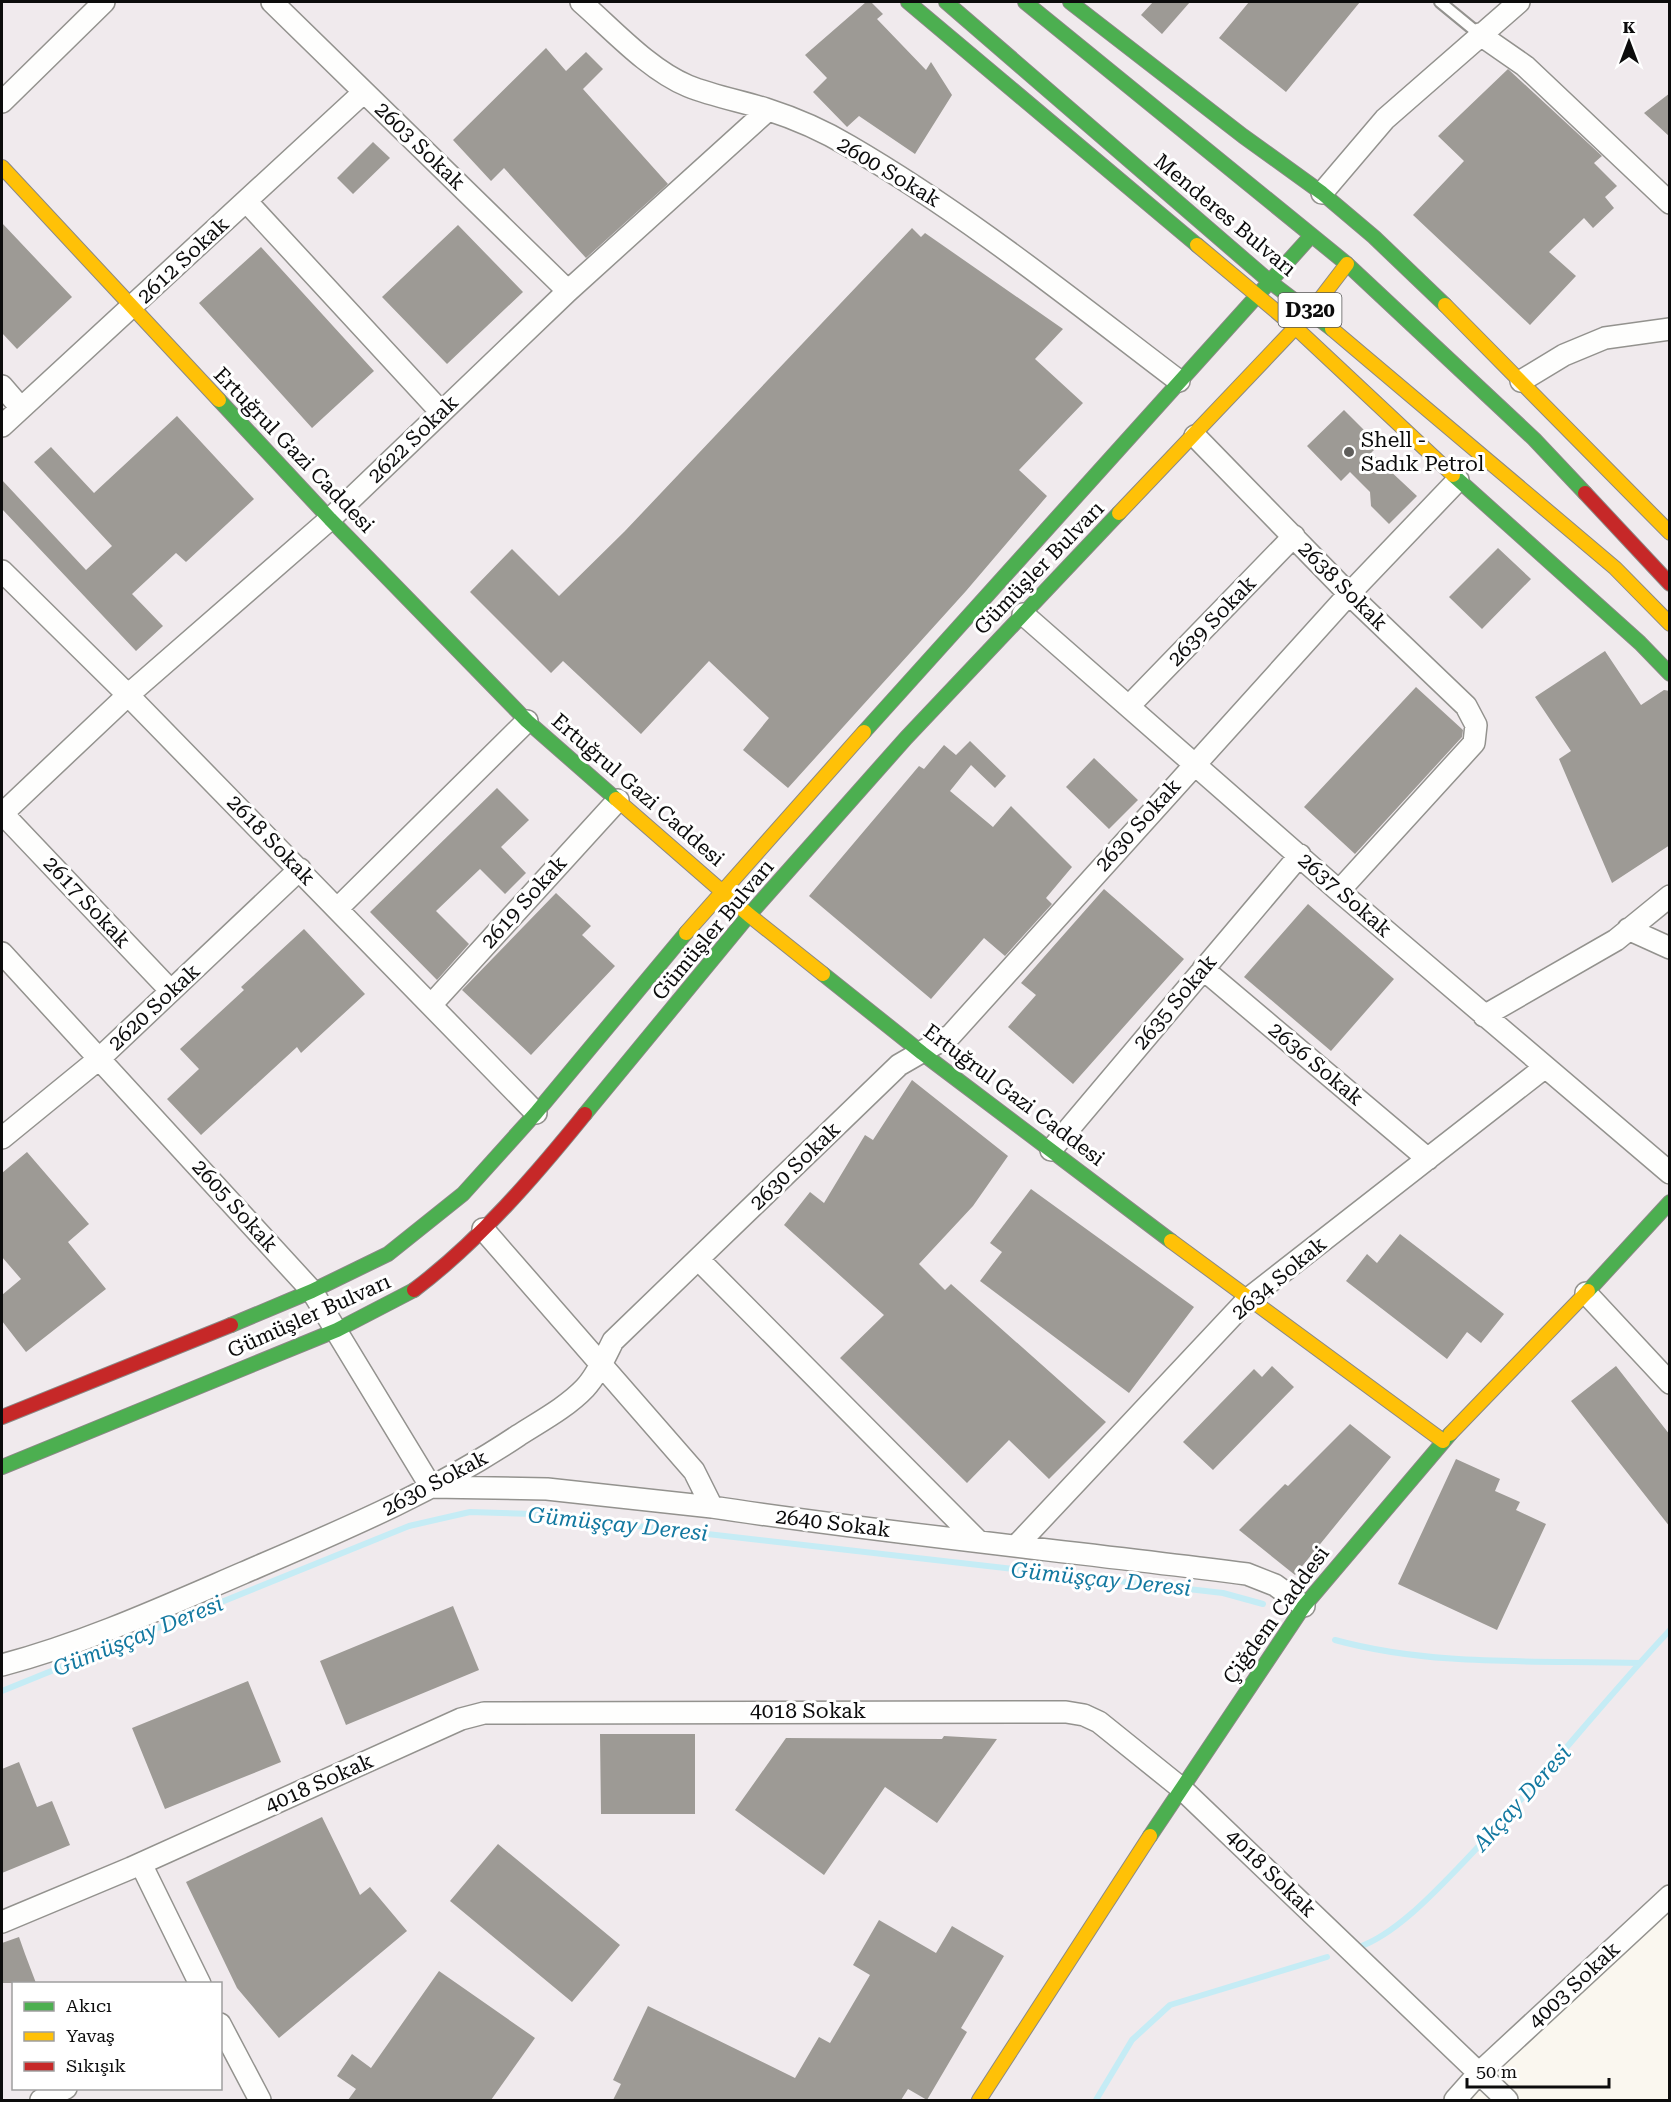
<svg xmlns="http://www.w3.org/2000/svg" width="1671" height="2102" font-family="'Roboto Serif',serif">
  <rect width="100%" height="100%" fill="#faf7ef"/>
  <path fill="#f0eaed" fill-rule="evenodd" d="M2,2h1667v1884l-209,214h-1458zM14,1984h206v104h-206z"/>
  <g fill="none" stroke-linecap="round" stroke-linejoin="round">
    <path stroke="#c5ecf5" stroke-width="6" d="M1335,1640c98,27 204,20 305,23
      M2,1691l407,-165 61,-14 63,2 690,79 40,11
      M1359,1947c35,-12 73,-52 99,-79 74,-76 139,-160 212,-238
      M1096,2100l36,-60 38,-35 157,-48"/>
  </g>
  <path fill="#9d9a95" d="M866,2h5l12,12 -6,5 49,51 5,-8 21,33 -37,59 -56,-38 -12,11 -34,-35 14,-14 -22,-23z
    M1153,2h37l-28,32 -21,-19z
    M1249,2h111l-74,90 -67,-54z
    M546,48l20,23 20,-19 17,17 -20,20 85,95 -82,74 -82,-90 -13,13 -38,-41z
    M1508,69l94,87 -8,7 23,23 -12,11 9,11 -21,20 -9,-10 -35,34 27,24 -46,49 -117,-110 51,-54 -26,-25z
    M1670,93v44l-26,-24z
    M373,142l17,16 -37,36 -16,-16z
    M2,223l70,74 -55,52 -15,-16z
    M458,225l65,67 -76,72 -65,-67z
    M912,228l9,9 4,-4 138,96 -28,30 48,44 -64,67 28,26 -81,95 -178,197 -45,-38 26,-32 -60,-57 -68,73 -78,-73 -12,12 -81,-81 42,-43 47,47 66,-65z
    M261,247l113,124 -62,57 -113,-125z
    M1344,410l35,35 -8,8 46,43 -28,28 -18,-18 -1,-14 -20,-20 -9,9 -34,-35z
    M177,416l77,83 -68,63 -10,-9 -44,41 31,32 -27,25 -134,-142v-29l84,90 26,-24 -78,-84 17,-15 43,46z
    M1498,548l33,31 -49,50 -33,-32z
    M1605,651l36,54 23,-15 6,1v154l-58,38 -53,-124 12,-8 -36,-54z
    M1416,687l47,43 -1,7 -107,117 -51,-47z
    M970,741l36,35 -11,12 -24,-23 -21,26 43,36 18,-21 61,61 -26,31 6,6 -47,52 -21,-18 -53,61 -122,-103 110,-130 5,3 20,-24 12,10z
    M1094,758l44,42 -29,29 -43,-42z
    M497,788l32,32 -28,27 25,26 -21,21 -25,-25 -44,42 33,33 -32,36 -67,-68z
    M1104,889l80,70 -111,125 -65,-57 28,-32 -15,-12z
    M556,893l35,33 -9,9 33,31 -84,89 -69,-65z
    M1308,904l86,75 -63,72 -87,-74z
    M304,929l61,65 -64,59 -4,-6 -96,88 -34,-36 32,-30 -19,-20 64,-59 -3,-3z
    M912,1080l96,76 -35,50 -54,58 26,26 6,-6 155,138 -57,57 -40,-39 -42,43 -127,-125 44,-43 -100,-90 26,-33 14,11 41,-68 8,5z
    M27,1152l62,72 -21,18 38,47 -80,63 -24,-31v-26l19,-16 -19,-22v-84z
    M1031,1189l163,118 -65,86 -149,-112 22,-29 -12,-9z
    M1400,1234l104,80 -23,29 -14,-11 -20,27 -101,-78 21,-27 10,9z
    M1272,1366l22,21 -81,83 -30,-28 71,-73 8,8z
    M1616,1366l54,69v92l-99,-126z
    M1350,1424l41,33 -96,118 -56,-45 46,-46 3,2z
    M1456,1459l44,20 -5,12 25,11 -4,8 30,14 -49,106 -99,-46z
    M453,1606l26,64 -133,55 -26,-64z
    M248,1681l33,81 -116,47 -33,-81z
    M600,1734h95v80h-94z
    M944,1736l53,3 -60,84 -52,-36 -61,88 -89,-65 51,-72 156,1z
    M19,1762l18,45 15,-6 18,44 -68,28v-104z
    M322,1817l38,78 10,-8 37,44 -128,107 -42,-50 -51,-106z
    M498,1844l122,101 -48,57 -122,-101z
    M879,1920l57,33 16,-27 52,30 -43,72 6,4 -40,68 -19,-11 -7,11h-288l8,-16 -8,-4 35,-74 147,72 24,-41 11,6 40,-68 -17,-10z
    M19,1937l6,17 11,29h-34v-40z
    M439,1971l96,67 -44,62h-143l8,-11 -19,-13 15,-22 19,14z"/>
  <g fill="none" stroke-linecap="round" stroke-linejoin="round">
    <g stroke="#93928e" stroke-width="14">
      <path id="lane" d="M1440,2l39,32"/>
    </g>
    <g stroke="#93928e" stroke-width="24">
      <path id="street" d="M272,2l296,289
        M581,2c31,27 68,68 107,84 25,10 52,15 78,23 28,9 58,22 83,37 117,68 222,153 330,235
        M1479,34l46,32 145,137
        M2,102l102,-100
        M1322,193l63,-74 134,-117
        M246,201l195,211
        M1521,381l43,-26 41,-17 65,-9
        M2,386l19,22
        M2,426l362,-334
        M1195,436l154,158 117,112 10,19 -2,18 -135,148
        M2,571l126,124 408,418
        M1023,614l316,277 331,282
        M1129,706l165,-170
        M2,813l169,178
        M2,814l126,-119 202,-176 238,-228 200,-181
        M338,908l189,-187
        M1628,929l42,19
        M2,953l310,338 119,196 116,2 165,18
        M1203,969l225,190
        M431,1005l187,-205
        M1484,1016l132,-76 54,-44
        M2,1138l98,-80 200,-189
        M1051,1150l249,-295
        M483,1229l211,242 18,36c178,27 357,44 535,67l28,11 29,21
        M698,1259l279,281
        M1586,1293l84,90
        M1018,1544l230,-245 296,-231
        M2,1665c83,-22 162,-58 241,-92 95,-41 190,-80 276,-138 22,-14 48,-28 66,-47 12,-13 20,-31 28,-47l286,-276 52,-30 398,-441 109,-114
        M141,1864l59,120
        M2,1922l129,-54 330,-149 23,-6 582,-1 18,3 15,7 82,66 326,312
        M220,2024l40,76
        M41,2100l25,-12
        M1455,2100l24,-27 191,-177"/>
    </g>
    <g stroke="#8a8885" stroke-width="16">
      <path id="fast" d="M908,2l289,243
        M946,2l323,279 63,48
        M1025,2l322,262 187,175 51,54
        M1070,2l173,134 79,57 52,44 71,68
        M219,400l111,119 197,202 89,78
        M1453,475l187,168 30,31
        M864,732l447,-496
        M823,974l99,79 249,188
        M585,1114l164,-199 157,-177 213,-225
        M1588,1291l82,-89
        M231,1325l81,-34 76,-37 75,-60 73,-81 150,-180
        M2,1467l335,-137 77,-40
        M1150,1836l154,-230 146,-172"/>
    </g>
    <g stroke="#8a8885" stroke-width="16">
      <path id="slow" d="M2,167l217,233
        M1197,245l99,83 157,147
        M1445,305l225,228
        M1332,329l283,239 55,56
        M1119,513l192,-202 36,-47
        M616,799l133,116 74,59
        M686,933l178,-201
        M1171,1241l272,200
        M1450,1434l138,-143
        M979,2100l171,-264"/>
    </g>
    <g stroke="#8a8885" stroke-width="16">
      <path id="jam" d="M1585,493l85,91
        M414,1290c65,-49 120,-113 171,-176
        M2,1417l229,-92"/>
    </g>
    <use href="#lane" stroke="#fefefd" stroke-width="10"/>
    <use href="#street" stroke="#fefefd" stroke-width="21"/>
    <use href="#fast" stroke="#4caf50" stroke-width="14"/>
    <use href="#slow" stroke="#ffc107" stroke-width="14"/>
    <use href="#jam" stroke="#c62828" stroke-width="14"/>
  </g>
  <circle fill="#5f5e5b" stroke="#fff" stroke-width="2" cx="1349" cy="452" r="6"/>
  <g text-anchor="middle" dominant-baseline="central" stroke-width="6" stroke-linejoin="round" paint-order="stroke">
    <rect fill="#fff" stroke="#555" stroke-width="1.5" x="1278.5" y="293" width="63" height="34" rx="4.5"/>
    <g font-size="20" font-weight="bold" fill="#0c0c0c">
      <text x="1310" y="310">D320</text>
    </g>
    <g font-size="21" fill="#0c0c0c" stroke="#fff">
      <text transform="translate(420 146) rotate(44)">2603 Sokak</text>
      <text transform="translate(889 172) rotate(31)">2600 Sokak</text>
      <text transform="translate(1225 215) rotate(40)">Menderes Bulvarı</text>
      <text transform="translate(183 260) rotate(-43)">2612 Sokak</text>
      <text transform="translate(413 439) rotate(-44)">2622 Sokak</text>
      <text transform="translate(294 450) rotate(46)">Ertuğrul Gazi Caddesi</text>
      <text transform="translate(1039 568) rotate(-46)">Gümüşler Bulvarı</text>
      <text transform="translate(1343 586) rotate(45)">2638 Sokak</text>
      <text transform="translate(1212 621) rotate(-46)">2639 Sokak</text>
      <text transform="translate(638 790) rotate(41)">Ertuğrul Gazi Caddesi</text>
      <text transform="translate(1138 825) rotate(-48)">2630 Sokak</text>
      <text transform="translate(271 840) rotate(46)">2618 Sokak</text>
      <text transform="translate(1345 895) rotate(41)">2637 Sokak</text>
      <text transform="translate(87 902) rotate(47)">2617 Sokak</text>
      <text transform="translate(524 902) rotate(-48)">2619 Sokak</text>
      <text transform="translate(713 930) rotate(-50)">Gümüşler Bulvarı</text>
      <text transform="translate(1175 1002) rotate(-50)">2635 Sokak</text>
      <text transform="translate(154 1007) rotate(-43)">2620 Sokak</text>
      <text transform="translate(1316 1064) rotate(40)">2636 Sokak</text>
      <text transform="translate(1014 1095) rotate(37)">Ertuğrul Gazi Caddesi</text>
      <text transform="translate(795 1166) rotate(-44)">2630 Sokak</text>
      <text transform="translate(235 1206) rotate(48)">2605 Sokak</text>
      <text transform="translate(1279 1278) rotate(-40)">2634 Sokak</text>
      <text transform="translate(309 1316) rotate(-24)">Gümüşler Bulvarı</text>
      <text transform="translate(435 1483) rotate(-28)">2630 Sokak</text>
      <text transform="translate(833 1523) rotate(7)">2640 Sokak</text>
      <text transform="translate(1276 1615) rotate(-54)">Çiğdem Caddesi</text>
      <text x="808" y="1711">4018 Sokak</text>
      <text transform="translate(319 1783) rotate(-24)">4018 Sokak</text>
      <text transform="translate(1271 1873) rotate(44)">4018 Sokak</text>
      <text transform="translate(1574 1985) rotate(-43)">4003 Sokak</text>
    </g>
    <g font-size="21" fill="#0c0c0c" stroke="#fff" text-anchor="start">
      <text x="1361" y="440">Shell -<tspan x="1361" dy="24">Sadık Petrol</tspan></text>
    </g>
    <g font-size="22" font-style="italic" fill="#1278a0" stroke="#fff">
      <text transform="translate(618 1524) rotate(6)">Gümüşçay Deresi</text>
      <text transform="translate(1101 1579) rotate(6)">Gümüşçay Deresi</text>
      <text transform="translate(138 1636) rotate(-22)">Gümüşçay Deresi</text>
      <text transform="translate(1522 1798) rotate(-48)">Akçay Deresi</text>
    </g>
  </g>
  <rect width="1671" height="2102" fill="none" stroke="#0c0c0c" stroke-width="6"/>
  <rect x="12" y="1982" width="210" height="108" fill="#ffffff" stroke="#9e9e9e" stroke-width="1.5"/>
  <rect x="24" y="2002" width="30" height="9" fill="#4caf50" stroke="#9e9e9e" stroke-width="1.5"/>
  <text x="66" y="2012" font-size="18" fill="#0c0c0c">Akıcı</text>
  <rect x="24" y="2032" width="30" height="9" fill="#ffc107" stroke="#9e9e9e" stroke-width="1.5"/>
  <text x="66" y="2042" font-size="18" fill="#0c0c0c">Yavaş</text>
  <rect x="24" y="2062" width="30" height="9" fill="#c62828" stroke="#9e9e9e" stroke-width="1.5"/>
  <text x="66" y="2072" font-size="18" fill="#0c0c0c">Sıkışık</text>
  <g transform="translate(1629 42)" stroke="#ffffff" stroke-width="4.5" paint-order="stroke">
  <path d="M0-4.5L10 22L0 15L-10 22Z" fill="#0c0c0c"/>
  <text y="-9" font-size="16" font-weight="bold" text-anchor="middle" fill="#0c0c0c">K</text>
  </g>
  <path d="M1467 2078v9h142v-9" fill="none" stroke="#0c0c0c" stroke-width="3"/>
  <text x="1476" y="2078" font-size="18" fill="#0c0c0c" stroke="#ffffff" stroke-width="4.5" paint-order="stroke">50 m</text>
</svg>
